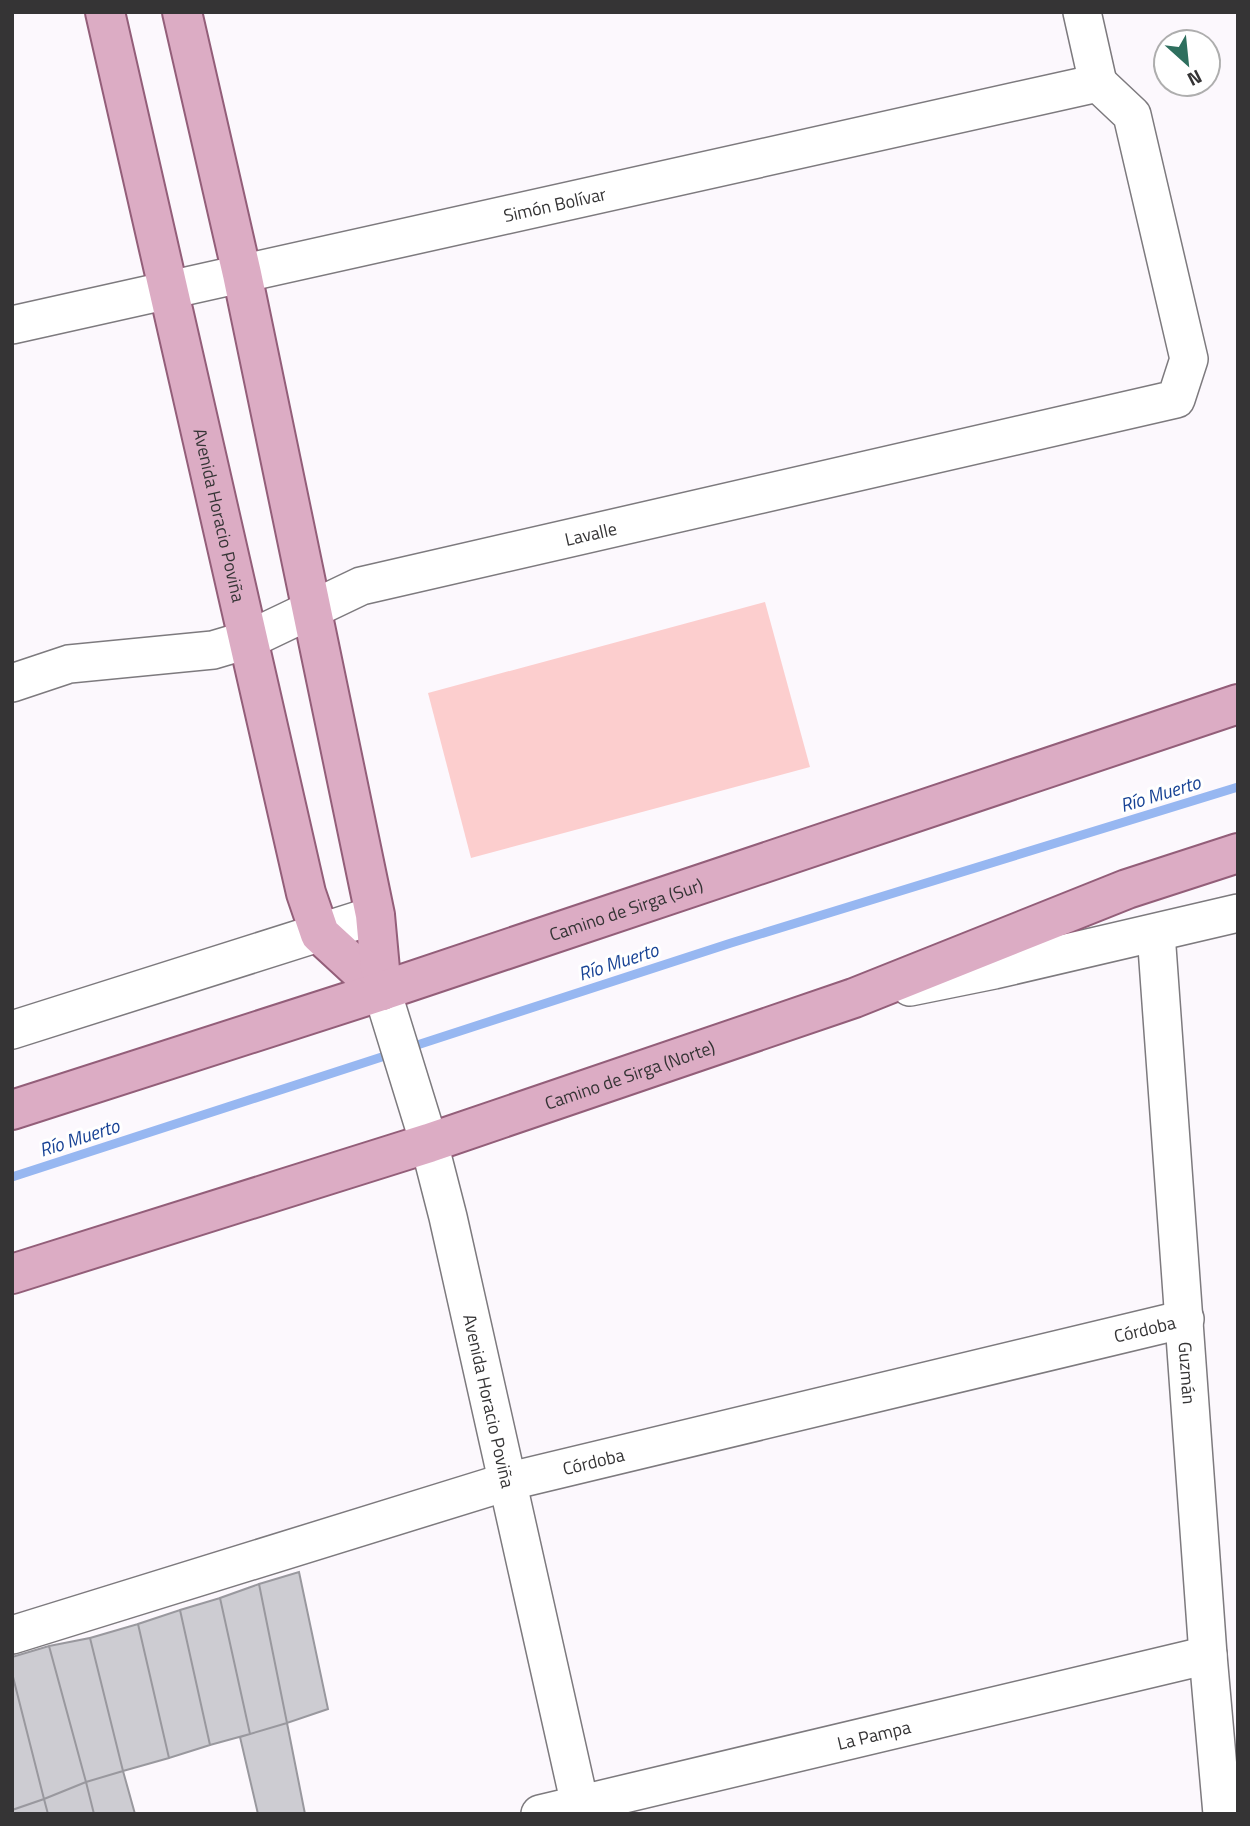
<svg xmlns="http://www.w3.org/2000/svg" width="1250" height="1826" font-family="'Titillium Web',sans-serif">
  <rect width="100%" height="100%" fill="#fcf8fd"/>
  <path fill="#fccece" d="M765,602l45,165 -339,91 -43,-165z"/>
  <g fill="none" stroke-linecap="round" stroke-linejoin="round">
    <path stroke="#97b7f1" stroke-width="9" d="M408,1048l323,-105 507,-156
      M12,1177l379,-123"/>
  </g>
  <path fill="#cdccd2" stroke="#99989e" stroke-width="2" d="M299,1572l29,137 -41,14 -28,-139z
    M259,1584l28,139 -37,11 -30,-136z
    M220,1598l30,136 -40,11 -30,-135z
    M180,1610l30,135 -41,13 -31,-134z
    M138,1624l31,134 -46,13 -33,-133z
    M90,1638l33,133 -37,11 -37,-136z
    M49,1646l37,136 -42,17 -32,-126v-16z
    M12,1673l32,126 -32,11z
    M287,1723l18,91h-47l-18,-77z
    M123,1771l12,43h-41l-8,-32z
    M86,1782l8,32h-46l-4,-15z
    M44,1799l4,15h-36v-4z"/>
  <g fill="none" stroke-linecap="round" stroke-linejoin="round">
    <g stroke="#7d7a7e" stroke-width="40">
      <g id="minor">
        <path d="M1082,12l16,71"/>
        <path id="s1" d="M12,325l1086,-242"/>
        <path id="s2" d="M12,683l57,-19 144,-14 37,-11 111,-53 815,-187 13,-40 -57,-244 -34,-32"/>
        <path id="s3" d="M1156,933l52,722 14,159"/>
        <path d="M910,987l84,-17 244,-57"/>
        <path id="s4" d="M382,991l47,152 19,74 134,597"/>
        <path d="M12,1030l363,-115"/>
        <path id="s5" d="M12,1635l494,-153 679,-163"/>
        <path id="s6" d="M540,1814l668,-159"/>
      </g>
    </g>
    <g stroke="#935e79" stroke-width="42">
      <g id="major">
        <path id="s7" d="M105,12l201,881 14,41 62,57"/>
        <path d="M182,12l60,262 133,641 7,76"/>
        <path id="s8" d="M12,1110l370,-119 856,-287"/>
        <path id="s9" d="M12,1274l417,-131 425,-145 273,-109 111,-36"/>
      </g>
    </g>
    <use href="#minor" stroke="#fff" stroke-width="37"/>
    <use href="#major" stroke="#dcacc4" stroke-width="38"/>
  </g>
  <g text-anchor="middle" dominant-baseline="central" stroke-width="6" stroke-linejoin="round" paint-order="stroke">
    <g font-size="18" fill="#353435" stroke="#fff">
      <text stroke="none"><textPath href="#s1" startOffset="556">Simón Bolívar</textPath></text>
      <text stroke="none"><textPath href="#s7" startOffset="516">Avenida Horacio Poviña</textPath></text>
      <text stroke="none"><textPath href="#s2" startOffset="602">Lavalle</textPath></text>
      <text stroke="none"><textPath href="#s8" startOffset="646">Camino de Sirga (Sur)</textPath></text>
      <text stroke="none"><textPath href="#s9" startOffset="649">Camino de Sirga (Norte)</textPath></text>
      <text stroke="none"><textPath href="#s5" startOffset="1174">Córdoba</textPath></text>
      <text stroke="none"><textPath href="#s3" startOffset="441">Guzmán</textPath></text>
      <text stroke="none"><textPath href="#s4" startOffset="424">Avenida Horacio Poviña</textPath></text>
      <text stroke="none"><textPath href="#s5" startOffset="607">Córdoba</textPath></text>
      <text stroke="none"><textPath href="#s6" startOffset="343">La Pampa</textPath></text>
    </g>
    <g font-size="19" font-style="italic" fill="#184395" stroke="#fff">
      <text transform="translate(1160 793) rotate(-17)">Río Muerto</text>
      <text transform="translate(618 961) rotate(-18)">Río Muerto</text>
      <text transform="translate(79 1137) rotate(-18)">Río Muerto</text>
    </g>
  </g>
  <rect width="1250" height="1826" fill="none" stroke="#353435" stroke-width="28"/>
  <g transform="translate(1187 63) rotate(153)"><circle r="33" fill="#ffffff" stroke="#aeaeae" stroke-width="2"/>
  <path d="M0-5L12 26L0 18L-12 26Z" fill="#2e6f5e"/>
  <text y="-10" font-size="19" font-weight="bold" text-anchor="middle" fill="#353435">N</text>
  </g>
</svg>
